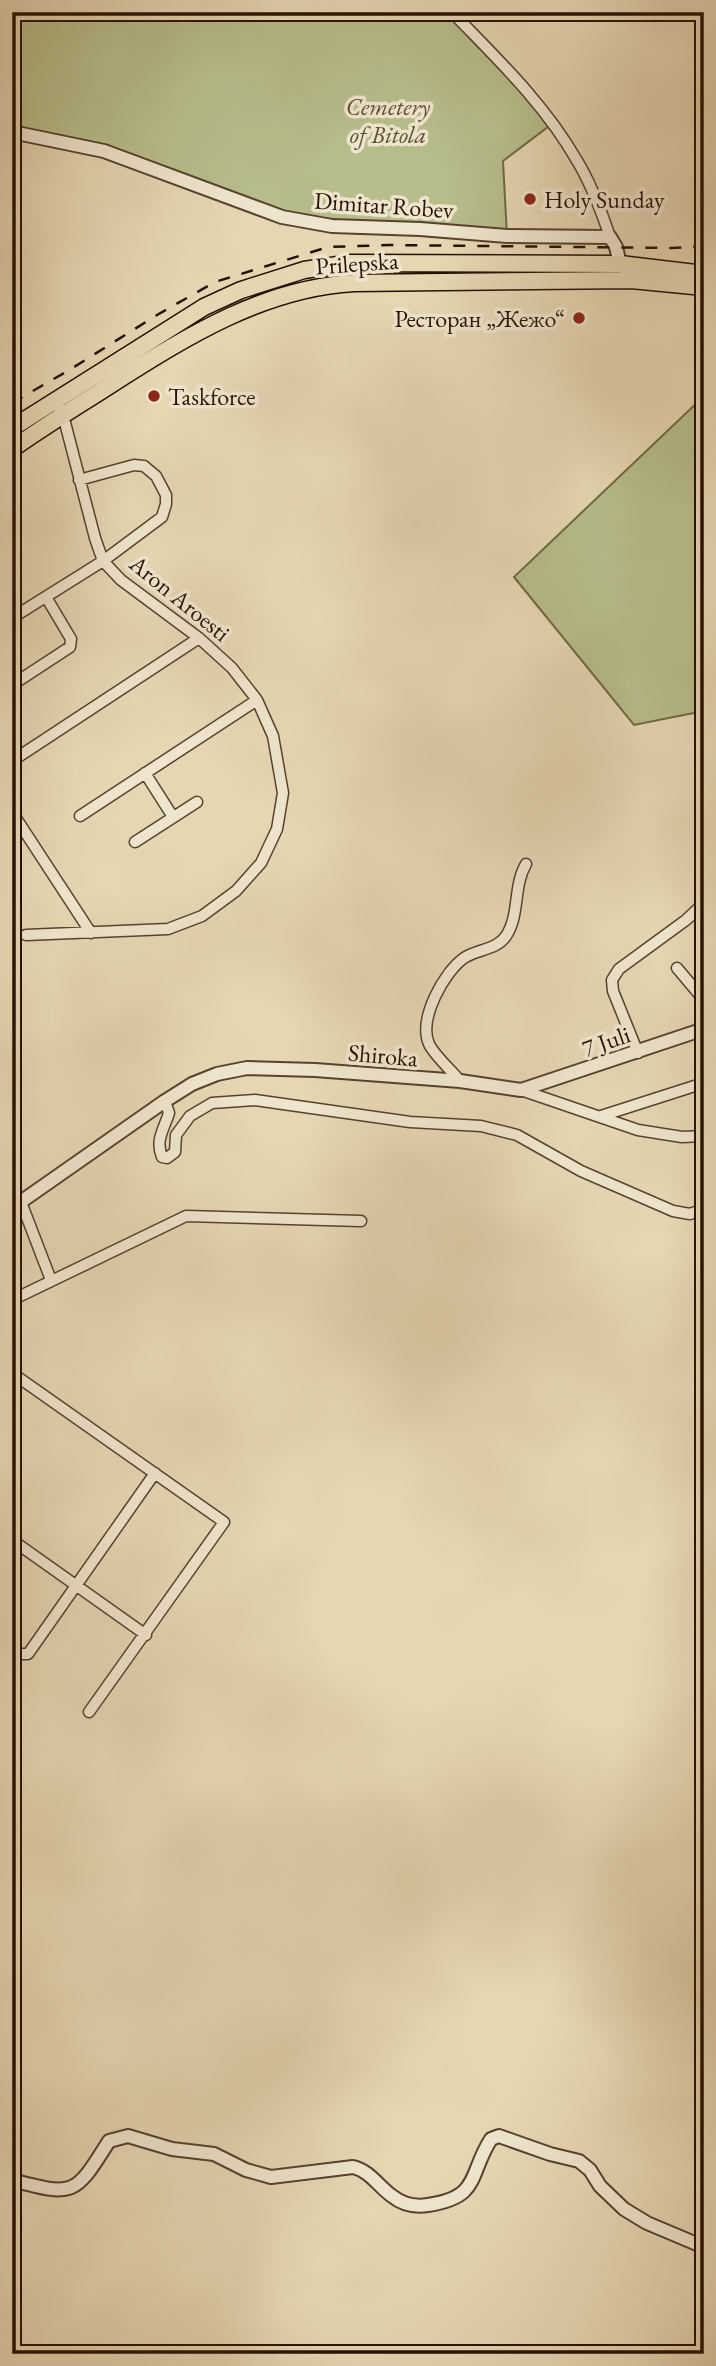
<svg xmlns="http://www.w3.org/2000/svg" width="716" height="2366" font-family="'EB Garamond',serif">
  <rect width="100%" height="100%" fill="#e6d7b3"/>
  <filter id="stains"><feTurbulence type="fractalNoise" baseFrequency=".00286" numOctaves="4"/><feColorMatrix values="0 0 0 0 .2 0 0 0 0 .09 0 0 0 0 .02 0 0 0 .5 -.17"/></filter>
  <radialGradient id="worn" r=".72"><stop offset=".6" stop-color="#630" stop-opacity="0"/><stop offset="1" stop-color="#630" stop-opacity=".3"/></radialGradient>
  <path fill="#b7be8b" stroke="#6f6846" stroke-width="2" d="M12,12h440l101,111 -50,38 4,75 -225,-19 -178,-66 -92,-19z
    M704,396v315l-70,14 -120,-148z"/>
  <g fill="none" stroke-linecap="round" stroke-linejoin="round">
    <g stroke="#57422e" stroke-width="13">
      <path id="minor" d="M452,12c44,46 92,91 124,147 15,24 25,51 34,78
        M12,618l91,-57 59,-44 4,-13v-9l-10,-19 -12,-10 -10,-1 -55,15
        M12,685l58,-38 1,-8 -25,-42
        M12,761l187,-123
        M145,773l28,44
        M12,812l79,121
        M80,816l177,-116
        M135,842l62,-40
        M26,935l142,-6 34,-13 34,-25 25,-28 16,-34 6,-36 -10,-57 -16,-36 -25,-32 -33,-30 -78,-58 -18,-19 -8,-23 -32,-123 -8,-15
        M677,968l27,32
        M638,1053l-25,-62 -1,-11 7,-11 67,-49 18,-17
        M460,1081c-8,-10 -26,-26 -31,-37 -11,-25 15,-72 35,-86 13,-9 33,-8 42,-22 14,-21 7,-50 20,-72
        M521,1090l117,40 44,7 22,-1
        M165,1101l4,12c-5,16 -14,27 -7,44l5,1 8,-6 1,-17 14,-19 22,-13 43,-3 155,22 71,4 36,9 64,36 92,40 17,3 8,-3 6,-5
        M601,1116l103,-33
        M21,1202l30,78
        M12,1300l174,-84 175,5
        M12,1373l212,149 -135,190
        M12,1540l134,95
        M12,1651l6,3h10l127,-181"/>
    </g>
    <g stroke="#57422e" stroke-width="16">
      <path id="tertiary" d="M12,132l92,19 178,66 50,9 88,3 87,7 103,1 6,10 4,17
        M12,1208l153,-107 27,-17 25,-10 30,-6 68,2 145,11 61,9 183,-61
        M12,2180c63,17 63,15 97,-39l19,-5 44,13 42,5 32,16 25,7 82,-10c17,4 25,19 39,29 10,8 23,11 36,9 53,-8 40,-30 63,-66l8,-3 51,18 29,7 11,9 10,16 24,23 23,14 57,24"/>
    </g>
    <g stroke="#271102" stroke-width="19">
      <path id="primary" d="M12,428l192,-121 37,-17 63,-20 47,-7 269,1 84,10
        M12,449c34,-24 69,-45 103,-67 74,-47 150,-94 239,-99l277,-3 73,7"/>
    </g>
    <use href="#minor" stroke="#efe5ce" stroke-width="10"/>
    <use href="#tertiary" stroke="#efe5ce" stroke-width="12"/>
    <use href="#primary" stroke="#e6d7b3" stroke-width="16"/>
    <path stroke="#271102" stroke-width="2.5" stroke-dasharray="12 12" stroke-linecap="butt" d="M12,403l59,-34 86,-54 58,-33 113,-35 62,-2 282,3 32,-2"/>
  </g>
  <g fill="#8f2418" stroke="#efe5ce" stroke-width="2.5">
    <circle cx="530" cy="199" r="7"/>
    <circle cx="579" cy="318" r="7"/>
    <circle cx="154" cy="396" r="7"/>
  </g>
  <g text-anchor="middle" dominant-baseline="central" stroke-width="7" stroke-linejoin="round" paint-order="stroke">
    <g font-size="24" font-style="italic" fill="#594e32" stroke="#efe5ce">
      <text x="388" y="106">Cemetery<tspan x="388" dy="28">of Bitola</tspan></text>
    </g>
    <g font-size="24" fill="#271102" stroke="#efe5ce" text-anchor="start">
      <text x="544" y="199">Holy Sunday</text>
      <text x="565" y="318" text-anchor="end">Ресторан „Жежо“</text>
      <text x="168" y="396">Taskforce</text>
    </g>
    <g font-size="24" fill="#271102" stroke="#efe5ce">
      <text transform="translate(384 205) rotate(4)">Dimitar Robev</text>
      <text transform="translate(357 263) rotate(-4)">Prilepska</text>
      <text transform="translate(180 598) rotate(39)">Aron Aroesti</text>
      <text transform="translate(606 1041) rotate(-19)">7 Juli</text>
      <text transform="translate(383 1055) rotate(5)">Shiroka</text>
    </g>
  </g>
  <rect width="716" height="2366" fill="none" stroke="#e6d7b3" stroke-width="42"/>
  <rect x="14" y="14" width="688" height="2338" fill="none" stroke="#271102" stroke-width="3.5"/>
  <rect x="21" y="21" width="674" height="2324" fill="none" stroke="#271102" stroke-width="2"/>
  <rect width="100%" height="100%" filter="url(#stains)"/>
  <rect width="100%" height="100%" fill="url(#worn)"/>
</svg>
